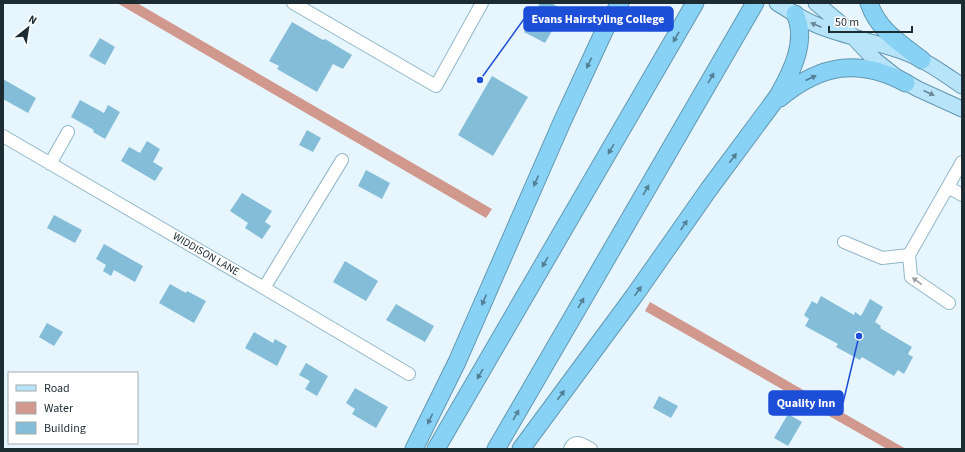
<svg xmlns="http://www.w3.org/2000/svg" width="965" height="452" font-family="'Source Sans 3',sans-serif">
  <rect width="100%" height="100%" fill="#e7f6fe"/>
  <path fill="#d1988e" d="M117,3h20l355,206 -6,9z
    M650,302l256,147h-19l-242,-138z"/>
  <path fill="#84bdd8" d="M540,3h11l13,7 -19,33 -21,-11z
    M292,22l31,18 2,-1 27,16 -9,14 -10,-5 -16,28 -40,-23 2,-3 -10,-5z
    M100,38l15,9 -10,18 -16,-9z
    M492,76l36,21 -35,59 -35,-21z
    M3,79l33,19 -8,15 -25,-14z
    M80,100l24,13 4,-8 12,7 -15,27 -12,-7 1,-2 -23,-13z
    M307,130l14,8 -8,14 -14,-7z
    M147,141l13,8 -7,13 10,6 -8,13 -34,-20 8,-14 11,6z
    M366,170l24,13 -8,16 -24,-13z
    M242,193l30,18 -7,11 6,4 -9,13 -17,-11 3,-5 -18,-12z
    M54,215l28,15 -7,13 -28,-15z
    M104,244l39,22 -8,16 -21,-12 -3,6 -8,-5 3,-6 -10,-6z
    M345,261l33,20 -12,20 -33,-19z
    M170,284l16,9 1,-2 19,10 -12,22 -35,-20z
    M821,296l33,19 1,-3 6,4 9,-17 13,8 -8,15 6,4 -1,2 32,19 -4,7 5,3 -9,17 -6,-4 -4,6 -32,-19 -2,3 -24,-13 2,-3 -33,-18 4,-7 -5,-4 8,-14 5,3z
    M396,304l38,22 -9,16 -39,-22z
    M47,323l16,9 -9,14 -15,-9z
    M254,332l19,11 2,-4 12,7 -10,20 -32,-18z
    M306,363l22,13 -11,20 -12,-7 5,-8 -11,-6z
    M355,388l33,19 -12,21 -24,-14 3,-5 -9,-6z
    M659,396l19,10 -7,12 -18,-10z
    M788,414l14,8 -14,24 -14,-8z"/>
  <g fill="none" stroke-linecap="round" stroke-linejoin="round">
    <g stroke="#91b7c9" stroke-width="14">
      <path id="minor" d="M293,3l143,83 46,-83
        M3,136l261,152 145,86
        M50,164l18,-32
        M948,187l14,8
        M844,242l38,16 27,-3 2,22 38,26
        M909,255l53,-93
        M264,288l78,-128
        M570,449c5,-11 14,-4 21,0"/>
    </g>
    <g stroke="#6398b1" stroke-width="17">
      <path id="major" d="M777,3c14,9 27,17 42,23 28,11 57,16 85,26 21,8 39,21 58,34
        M816,3l24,20 35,37 20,16 23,13 44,20"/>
    </g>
    <g stroke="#6398b1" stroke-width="19">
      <path id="highway" d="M869,3c9,27 31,40 53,57
        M780,98c41,-34 79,-40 126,-15
        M414,449l43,-87 105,-240 44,-95 14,-24
        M436,449l259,-446
        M496,449l259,-446
        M521,449l113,-153 75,-107 69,-93c13,-23 30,-55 17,-82"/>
    </g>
    <use href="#minor" stroke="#fff" stroke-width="12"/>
    <use href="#major" stroke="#b8e4f9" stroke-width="15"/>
    <use href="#highway" stroke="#88d2f5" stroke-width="17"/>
  </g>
  <defs><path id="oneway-solid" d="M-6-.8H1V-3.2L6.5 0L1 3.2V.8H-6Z"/></defs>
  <g fill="#6a8896">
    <use href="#oneway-solid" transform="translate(816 25) rotate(-157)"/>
    <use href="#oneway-solid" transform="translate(929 93) rotate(24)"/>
  </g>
  <g fill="#527f94">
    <use href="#oneway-solid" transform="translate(676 37) rotate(120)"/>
    <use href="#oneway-solid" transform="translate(589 63) rotate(115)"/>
    <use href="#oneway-solid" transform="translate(711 78) rotate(-60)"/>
    <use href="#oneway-solid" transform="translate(811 78) rotate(-25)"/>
    <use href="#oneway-solid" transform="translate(611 149) rotate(120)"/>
    <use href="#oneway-solid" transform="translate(733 158) rotate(-53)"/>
    <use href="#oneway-solid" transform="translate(536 181) rotate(114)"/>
    <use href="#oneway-solid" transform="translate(646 190) rotate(-60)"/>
    <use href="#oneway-solid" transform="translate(684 225) rotate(-56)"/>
    <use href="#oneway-solid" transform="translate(545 262) rotate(120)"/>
    <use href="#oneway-solid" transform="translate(638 291) rotate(-55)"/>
    <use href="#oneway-solid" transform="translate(484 300) rotate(114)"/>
    <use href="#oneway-solid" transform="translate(581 303) rotate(-60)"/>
    <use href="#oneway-solid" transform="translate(480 374) rotate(120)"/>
    <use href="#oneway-solid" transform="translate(561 395) rotate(-53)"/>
    <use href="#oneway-solid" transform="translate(516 415) rotate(-60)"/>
    <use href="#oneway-solid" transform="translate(430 419) rotate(116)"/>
  </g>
  <use fill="#99a0a3" href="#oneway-solid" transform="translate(917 281) rotate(-144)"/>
  <g text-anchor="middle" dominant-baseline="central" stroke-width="4" stroke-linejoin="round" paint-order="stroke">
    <g font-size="11" fill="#1d2c33" stroke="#fff">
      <text transform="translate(206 254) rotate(30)">WIDDISON LANE</text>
    </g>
  </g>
  <path fill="none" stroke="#1d4ed8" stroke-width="1.5" d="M480 80L524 19M859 336L843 403"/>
  <g fill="#1d4ed8" stroke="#fff" stroke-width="1.5">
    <circle cx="480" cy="80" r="4"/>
    <circle cx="859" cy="336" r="4"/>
  </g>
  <g fill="#1d4ed8" stroke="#1d4ed8" stroke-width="1.5">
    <rect x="524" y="7" width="149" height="24" rx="4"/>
    <rect x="769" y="391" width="74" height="24" rx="4"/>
  </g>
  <g font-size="12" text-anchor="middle" font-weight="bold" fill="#fff">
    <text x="598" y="23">Evans Hairstyling College</text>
    <text x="806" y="407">Quality Inn</text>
  </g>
  <rect width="965" height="452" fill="none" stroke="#1d2c33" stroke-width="8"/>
  <rect x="8" y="372" width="130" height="72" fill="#ffffff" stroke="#a5abad"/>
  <rect x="16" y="385" width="20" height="6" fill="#b8e4f9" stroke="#a5abad"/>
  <text x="44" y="392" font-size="12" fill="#1d2c33">Road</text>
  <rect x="16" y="402" width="20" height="12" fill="#d1988e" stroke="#a5abad"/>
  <text x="44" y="412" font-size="12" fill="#1d2c33">Water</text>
  <rect x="16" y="422" width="20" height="12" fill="#84bdd8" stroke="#a5abad"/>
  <text x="44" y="432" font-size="12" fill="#1d2c33">Building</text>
  <g transform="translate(28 28) rotate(30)" stroke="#ffffff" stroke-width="3" paint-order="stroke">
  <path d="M0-3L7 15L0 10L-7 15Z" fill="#1d2c33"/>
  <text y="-6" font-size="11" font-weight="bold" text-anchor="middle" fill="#1d2c33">N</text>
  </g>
  <path d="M829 26v6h83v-6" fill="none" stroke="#1d2c33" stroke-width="2"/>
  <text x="835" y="26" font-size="12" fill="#1d2c33" stroke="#ffffff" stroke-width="3" paint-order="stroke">50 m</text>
</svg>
